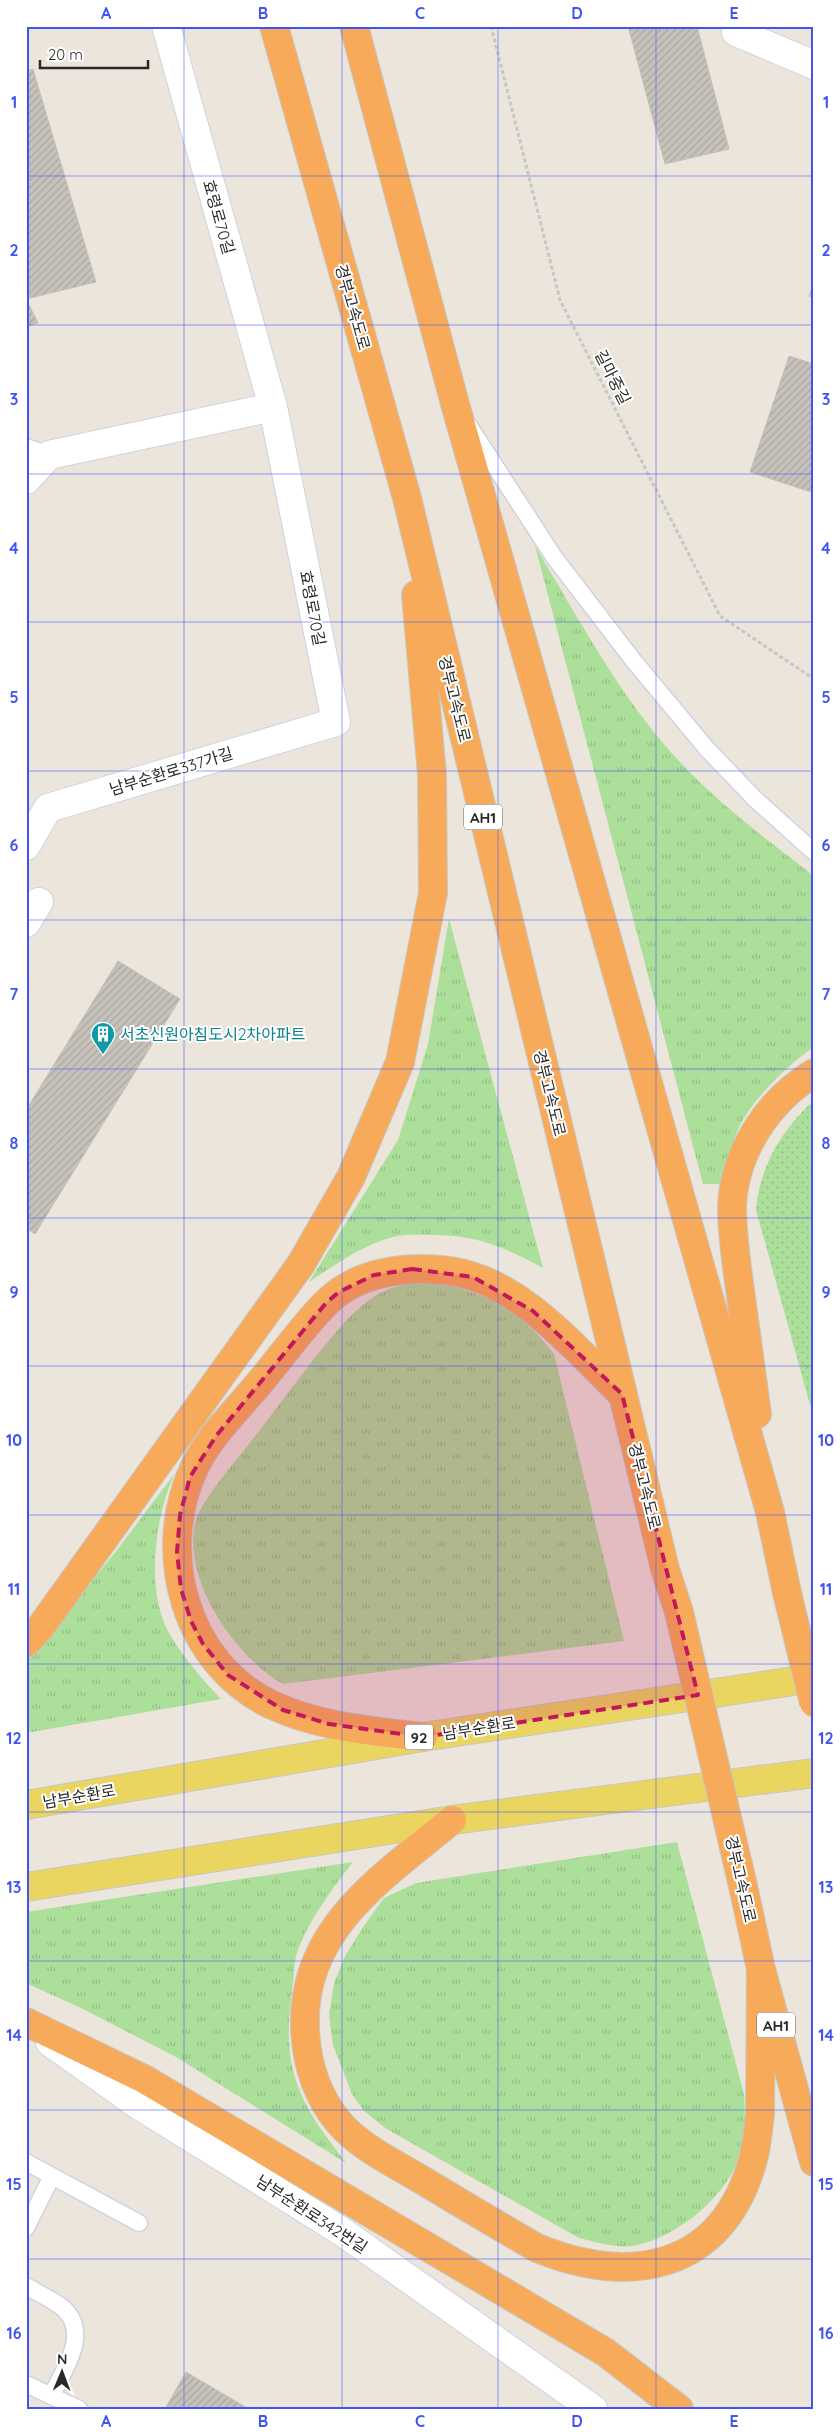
<svg xmlns="http://www.w3.org/2000/svg" width="840" height="2435" font-family="Quicksand,'Noto Sans KR',sans-serif">
  <defs>
    <pattern id="grass-tufts" width="24" height="20" patternUnits="userSpaceOnUse" patternTransform="scale(1.25)"><rect width="24" height="20" fill="#acdf9a"/><path d="M3 7l-1-3M5 7V3M7 7l1-3M15 17l-1-3M17 17v-4M19 17l1-3" fill="none" stroke="#94bf85"/></pattern>
    <pattern id="park-dots" width="8" height="8" patternUnits="userSpaceOnUse" patternTransform="scale(1.25)"><rect width="8" height="8" fill="#acdf9a"/><path d="M2 2h.1M6 6h.1" fill="none" stroke="#94bf85" stroke-width="1.8" stroke-linecap="round"/></pattern>
    <pattern id="building-hatch" width="6" height="6" patternUnits="userSpaceOnUse" patternTransform="scale(1.25)"><rect width="6" height="6" fill="#c6c2bb"/><path d="M-1 1l2-2M0 6l6-6M5 7l2-2" fill="none" stroke="#aaa7a1"/></pattern>
  </defs>
  <rect width="100%" height="100%" fill="#ebe5db"/>
  <path fill="url(#grass-tufts)" d="M535,546c39,65 75,132 123,191 44,54 101,97 156,139v171c-26,18 -53,44 -70,71 -12,19 -16,45 -21,66h-20z
    M449,919l94,349c-41,-22 -68,-34 -116,-33 -11,0 -24,-1 -34,2 -31,8 -58,28 -84,45l89,-142 30,-96z
    M428,1282c54,7 93,28 126,72l70,287 -341,43c-48,-27 -103,-106 -87,-164 5,-19 42,-62 56,-80 30,-38 59,-80 91,-116 11,-12 26,-26 41,-33 13,-7 30,-7 44,-9z
    M175,1473c-20,42 -30,117 -6,160 14,24 33,46 52,66l-195,34v-76l88,-103z
    M677,1842l67,252c1,18 2,36 -2,54 -11,46 -64,90 -110,98 -17,2 -37,-4 -53,-8l-194,-110 -22,-18 -11,-16 -19,-49 -4,-30 5,-32 11,-27 18,-29 21,-29 32,-15z
    M353,1862c-21,27 -45,59 -56,91 -3,9 -3,21 -4,30 -5,37 -8,71 6,106 10,27 30,51 47,74l-170,-106 -95,-49 -55,-25v-71z"/>
  <path fill="url(#park-dots)" d="M814,1100v319l-58,-209c4,-45 25,-79 58,-110z"/>
  <path fill="url(#building-hatch)" stroke="#c6c1b5" d="M628,26h69l32,123 -64,15z
    M33,69l63,213 -70,17 12,24 -12,4v-256z
    M814,281v17l-5,-2z
    M789,356l25,8v129l-64,-21z
    M118,961l62,38 -145,235 -9,-6v-118z
    M186,2372l63,37h-84z"/>
  <g fill="none" stroke-linecap="round" stroke-linejoin="round">
    <g stroke="#d1d2e1" stroke-width="19">
      <path id="lane" d="M469,426l85,131 79,103 74,89 48,50 59,53
        M26,447l23,8
        M26,2162l113,61
        M26,2228l26,-52
        M26,2286c12,7 27,14 37,22 28,25 1,62 -12,88
        M26,2384l53,25"/>
    </g>
    <g stroke="#d1d2e1" stroke-width="30">
      <path id="street" d="M739,26l-3,6 78,33
        M26,480l23,-25 224,-48
        M26,846l22,-38 288,-86 -63,-315 -107,-381
        M26,923l13,-21"/>
    </g>
    <g stroke="#d1d2e1" stroke-width="30">
      <path id="secondary" d="M50,2042l87,62 204,127 252,178"/>
    </g>
    <g stroke="#c7c7c7" stroke-width="30">
      <path id="primary" d="M26,1805l397,-68 391,-59
        M26,1887l426,-67 362,-47"/>
    </g>
    <g stroke="#c7c7c7" stroke-width="30">
      <path id="highway" d="M274,26l133,472 258,1071 14,43
        M354,26l101,378 315,1108 17,81
        M757,1414c-5,-39 -11,-78 -16,-117 -4,-30 -9,-60 -9,-90 2,-55 36,-106 82,-134
        M26,1643l14,-15 261,-364 50,-87 49,-115 33,-169 -1,-118 -16,-180
        M423,1737c-51,-6 -104,-10 -151,-32 -87,-41 -118,-153 -77,-239 16,-33 47,-61 70,-90 20,-24 39,-51 61,-73 32,-32 82,-38 125,-32 70,11 123,77 171,123
        M452,1820c-75,62 -162,116 -145,229 4,29 17,59 38,80 20,20 48,34 72,48 40,24 80,48 120,71 94,38 184,22 215,-85 5,-16 6,-33 8,-49l1,-145
        M743,1886l18,83 53,193
        M26,2022l118,57 461,273 74,57"/>
    </g>
    <path stroke="#c7c7c7" stroke-width="3" stroke-dasharray="4 2.5" stroke-linecap="butt" d="M491,26l69,274 160,316 94,63"/>
    <use href="#lane" stroke="#fff" stroke-width="16"/>
    <use href="#street" stroke="#fff" stroke-width="28"/>
    <use href="#secondary" stroke="#fff" stroke-width="28"/>
    <use href="#primary" stroke="#ead561" stroke-width="28"/>
    <use href="#highway" stroke="#f7ab5a" stroke-width="28"/>
    <g stroke="#c7c7c7" stroke-width="30" stroke-linecap="butt">
      <path id="highway-bridge" d="M787,1593l27,110
        M679,1612l64,274"/>
    </g>
    <use href="#highway-bridge" stroke="#f7ab5a" stroke-width="28"/>
  </g>
  <path fill="#c2185b" fill-opacity="0.2" stroke="#c2185b" stroke-width="4" stroke-dasharray="10 6" stroke-linejoin="round" d="M412,1269l61,8 60,34 89,83 76,301 -275,42 -94,-13 -46,-14 -55,-35 -25,-31 -12,-23 -10,-32 -4,-37 3,-37 10,-38 26,-41 110,-133 13,-11 35,-17z"/>
  <path fill="none" stroke="#4153f2" stroke-width="1" stroke-opacity="0.55" d="M184,26v2383M342,26v2383M498,26v2383M656,26v2383M26,176h788M26,325h788M26,474h788M26,622h788M26,771h788M26,920h788M26,1069h788M26,1218h788M26,1366h788M26,1515h788M26,1664h788M26,1812h788M26,1961h788M26,2110h788M26,2259h788"/>
  <defs>
    <g id="building-pin" transform="scale(1.25)"><path d="M0 17L-7.5 6A9.5 9.5 0 1 1 7.5 6Z" fill="#0f9aa8" stroke="#fff"/><path d="M-4-6H4V6H1V3H-1V6H-4ZM-2.5-4.3h1.7v1.8h-1.7ZM.8-4.3h1.7v1.8H.8ZM-2.5-1h1.7V.8h-1.7ZM.8-1h1.7V.8H.8Z" fill="#fff"/></g>
  </defs>
  <g fill-rule="evenodd">
    <use href="#building-pin" x="103" y="1034"/>
  </g>
  <g text-anchor="middle" dominant-baseline="central" stroke-width="4" stroke-linejoin="round" paint-order="stroke">
    <g fill="#fff" stroke="#696969" stroke-width="1">
      <rect x="464" y="804.5" width="38" height="25" rx="4"/>
      <rect x="405" y="1724.5" width="28" height="25" rx="4"/>
      <rect x="757" y="2012.5" width="38" height="25" rx="4"/>
    </g>
    <g font-size="15" font-weight="bold" fill="#292929">
      <text x="483" y="817">AH1</text>
      <text x="419" y="1737">92</text>
      <text x="776" y="2025">AH1</text>
    </g>
    <g font-size="16" fill="#292929" stroke="#fff">
      <text transform="translate(219 217) rotate(74)">효령로70길</text>
      <text transform="translate(353 307) rotate(74)">경부고속도로</text>
      <text transform="translate(613 377) rotate(63)">길마중길</text>
      <text transform="translate(313 608) rotate(79)">효령로70길</text>
      <text transform="translate(455 699) rotate(76)">경부고속도로</text>
      <text transform="translate(171 771) rotate(-17)">남부순환로337가길</text>
      <text transform="translate(550 1093) rotate(76)">경부고속도로</text>
      <text transform="translate(645 1486) rotate(76)">경부고속도로</text>
      <text transform="translate(479 1728) rotate(-9)">남부순환로</text>
      <text transform="translate(79 1796) rotate(-10)">남부순환로</text>
      <text transform="translate(741 1879) rotate(77)">경부고속도로</text>
      <text transform="translate(312 2214) rotate(33)">남부순환로342번길</text>
    </g>
    <g font-size="16" fill="#0d838f" stroke="#fff" text-anchor="start">
      <text x="120" y="1034">서초신원아침도시2차아파트</text>
    </g>
  </g>
  <rect width="840" height="2435" fill="none" stroke="#ffffff" stroke-width="55"/>
  <g transform="translate(62 2372) rotate(1)" stroke="#ffffff" stroke-width="4" paint-order="stroke">
  <path d="M0-4L9 19L0 12L-9 19Z" fill="#292929"/>
  <text y="-8" font-size="14" font-weight="bold" text-anchor="middle" fill="#292929">N</text>
  </g>
  <path d="M40 60v8h108v-8" fill="none" stroke="#292929" stroke-width="2.5"/>
  <text x="48" y="60" font-size="15" fill="#292929" stroke="#ffffff" stroke-width="4" paint-order="stroke">20 m</text>
  <rect x="28" y="28" width="784" height="2380" fill="none" stroke="#4153f2" stroke-width="2"/>
  <g font-size="16" text-anchor="middle" font-weight="bold" fill="#4153f2">
    <text x="106" y="19">A</text>
    <text x="263" y="19">B</text>
    <text x="420" y="19">C</text>
    <text x="577" y="19">D</text>
    <text x="734" y="19">E</text>
    <text x="14" y="108">1</text>
    <text x="826" y="108">1</text>
    <text x="14" y="256">2</text>
    <text x="826" y="256">2</text>
    <text x="14" y="405">3</text>
    <text x="826" y="405">3</text>
    <text x="14" y="554">4</text>
    <text x="826" y="554">4</text>
    <text x="14" y="703">5</text>
    <text x="826" y="703">5</text>
    <text x="14" y="851">6</text>
    <text x="826" y="851">6</text>
    <text x="14" y="1000">7</text>
    <text x="826" y="1000">7</text>
    <text x="14" y="1149">8</text>
    <text x="826" y="1149">8</text>
    <text x="14" y="1298">9</text>
    <text x="826" y="1298">9</text>
    <text x="14" y="1446">10</text>
    <text x="826" y="1446">10</text>
    <text x="14" y="1595">11</text>
    <text x="826" y="1595">11</text>
    <text x="14" y="1744">12</text>
    <text x="826" y="1744">12</text>
    <text x="14" y="1893">13</text>
    <text x="826" y="1893">13</text>
    <text x="14" y="2041">14</text>
    <text x="826" y="2041">14</text>
    <text x="14" y="2190">15</text>
    <text x="826" y="2190">15</text>
    <text x="14" y="2339">16</text>
    <text x="826" y="2339">16</text>
    <text x="106" y="2427">A</text>
    <text x="263" y="2427">B</text>
    <text x="420" y="2427">C</text>
    <text x="577" y="2427">D</text>
    <text x="734" y="2427">E</text>
  </g>
</svg>
